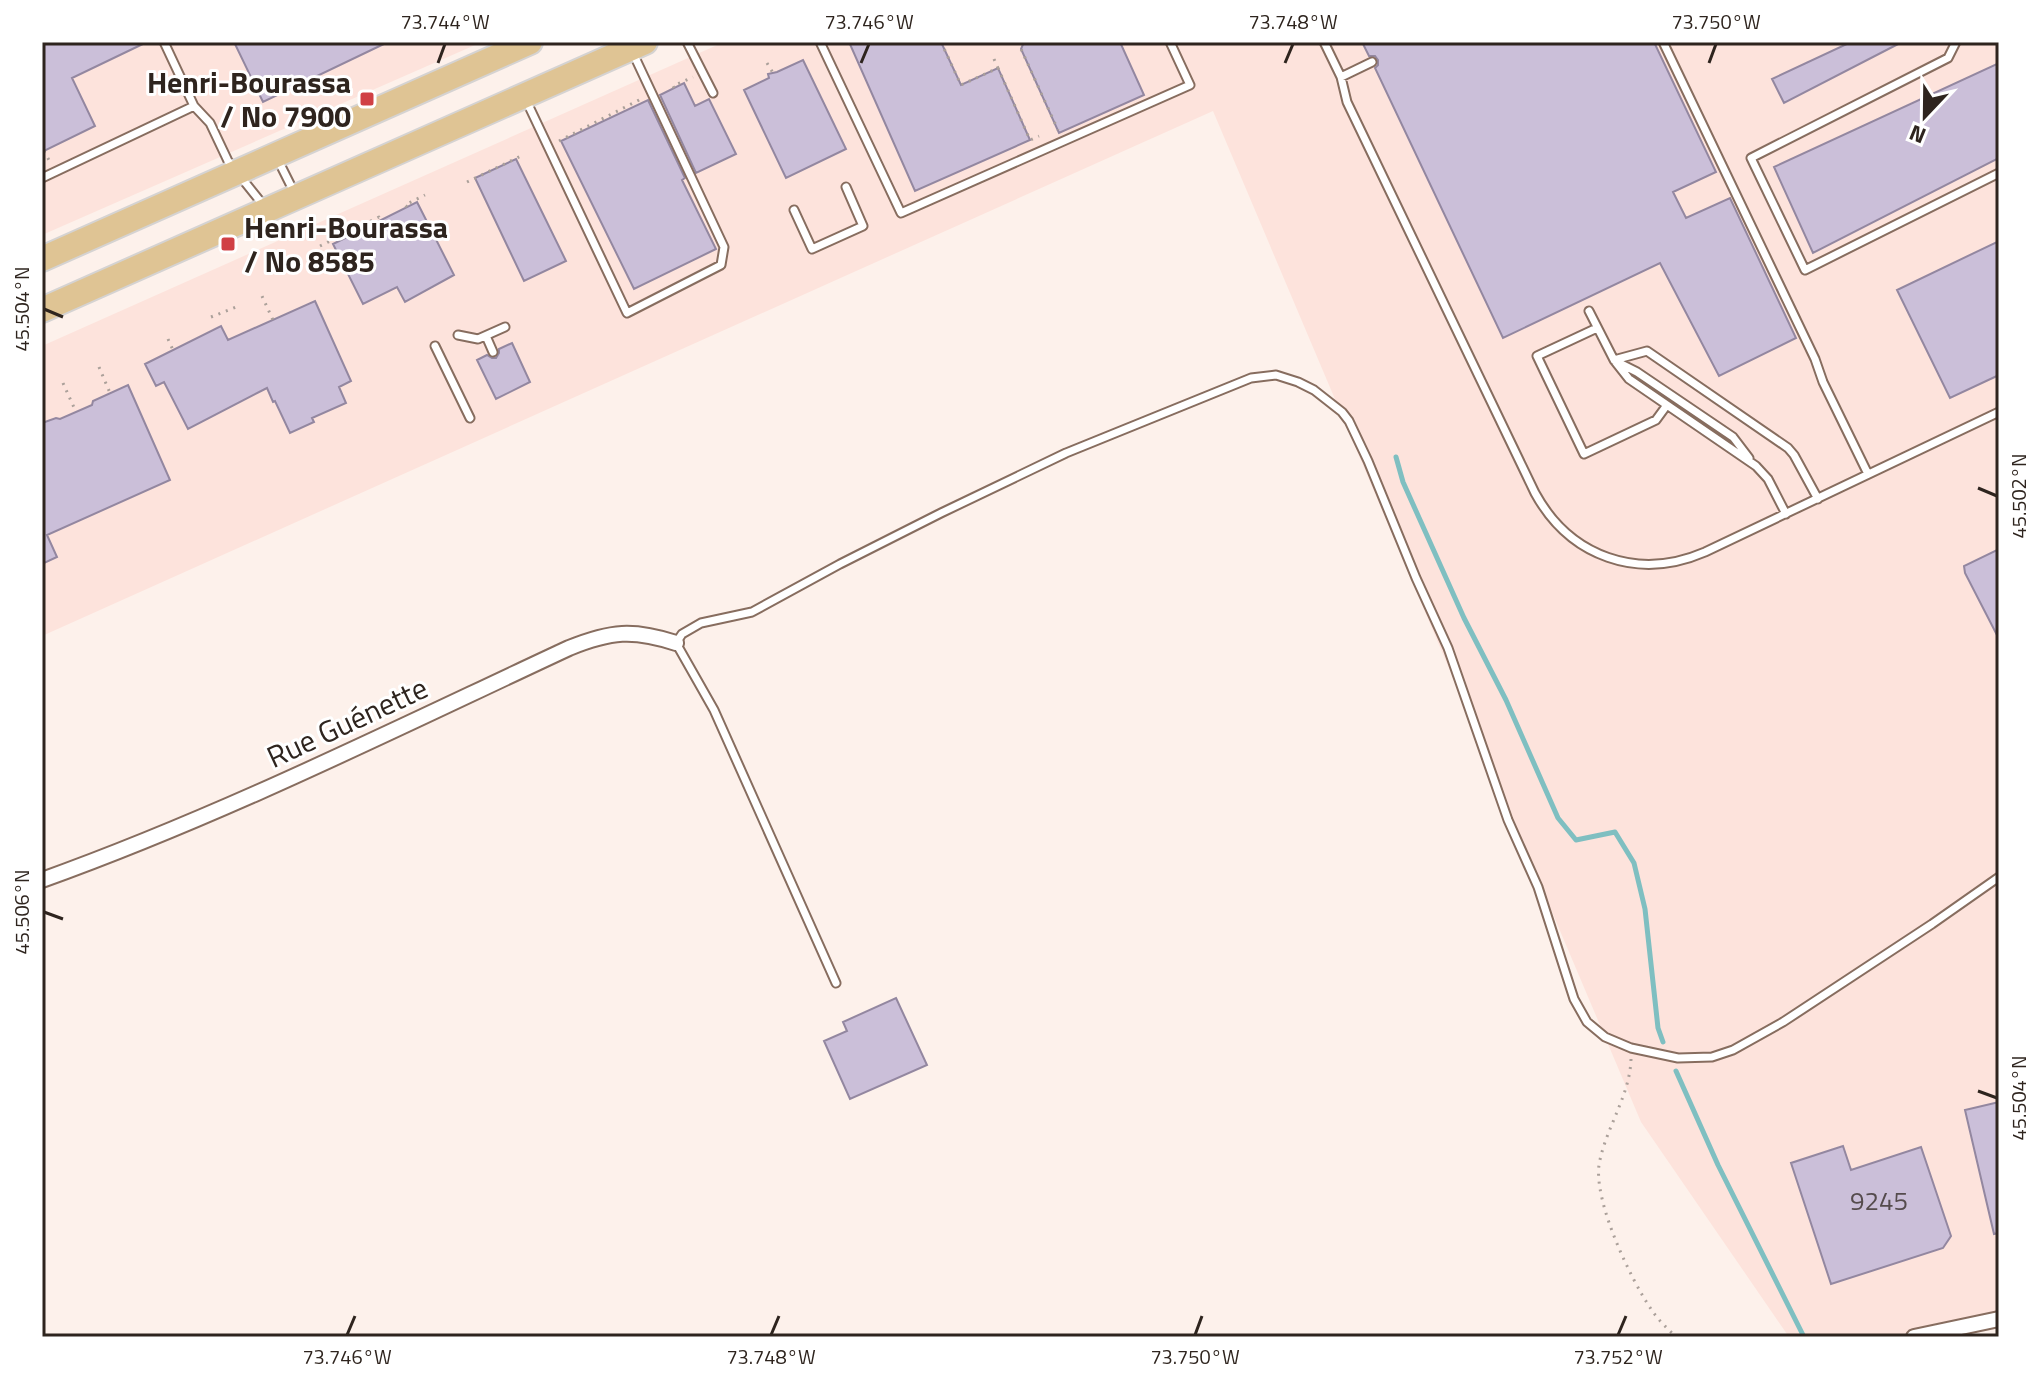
<svg xmlns="http://www.w3.org/2000/svg" width="2041" height="1379" font-family="'Titillium Web',sans-serif">
  <rect width="100%" height="100%" fill="#fdf1eb"/>
  <path fill="#fde3dc" d="M42,42h440l-440,193z
    M724,42h1275v1281l-49,14h-161l-148,-215 -428,-1011 -1171,525v-290z"/>
  <g fill="none" stroke-linecap="round" stroke-linejoin="round">
    <path stroke="#7fbfc1" stroke-width="5" d="M1396,457l7,25 61,136 42,82 52,118 18,22 39,-8 19,31 11,46 13,119 5,14
      M1676,1071l42,94 86,172"/>
  </g>
  <path fill="#cbbfd9" stroke="#9387a0" stroke-width="2" d="M42,42h105l-75,36 23,48 -53,26z
    M234,42h154l-125,60z
    M849,42h92l20,43 37,-17 32,72 -115,51z
    M1024,42h96l24,53 -85,38 -38,-84z
    M1362,42h292l62,130 -43,20 13,26 44,-20 66,140 -77,38 -59,-113 -157,75 -128,-270 3,-3v-5l-3,-4h-6z
    M1851,42h51l-118,61 -12,-24z
    M803,60l43,89 -60,29 -42,-88 25,-12 -1,-4 9,-2z
    M1999,63v95l-186,95 -39,-86z
    M684,83l11,23 14,-7 27,55 -40,19 -36,-78z
    M648,100l37,78 -3,2 34,69 -82,40 -73,-148z
    M516,159l50,102 -42,20 -49,-103z
    M417,202l37,73 -49,27 -8,-15 -34,17 -30,-60z
    M1999,241v134l-49,23 -53,-108z
    M315,301l36,80 -12,6 7,16 -34,15 2,4 -24,11 -15,-32 -2,1 -6,-14 -79,41 -24,-47 -8,4 -11,-22 76,-38 7,14z
    M512,343l18,39 -34,17 -19,-39 10,-5 5,3h4l3,-5v-4z
    M128,385l42,95 -123,55 10,22 -15,7v-141l14,-5 4,1 32,-14 1,-4z
    M1999,549v90l-34,-66 -1,-7z
    M896,998l31,67 -77,34 -26,-58 23,-10 -4,-9z
    M1999,1102v131l-5,1 -29,-124z
    M1843,1146l8,24 70,-23 30,89 -8,12 -112,36 -40,-121z"/>
  <g fill="none" stroke-linecap="round" stroke-linejoin="round">
    <g stroke="#876d5f" stroke-width="11">
      <path id="service" d="M164,42l30,64 16,17 18,38 36,45
        M687,42l26,51
        M820,42l81,171 289,-128 -20,-43
        M1324,42l17,35 6,25 188,391c35,64 103,88 170,59l294,-140
        M1663,42l152,317 8,23 45,92
        M1956,42l-8,16 -197,100 54,112 194,-97
        M1341,77l31,-15
        M525,98l102,215 94,-48 3,-18 -92,-196
        M278,160l16,32
        M42,178l152,-72
        M794,210l18,39 51,-23 -17,-39
        M1589,311l25,49 15,19 127,87 12,13 18,35
        M1597,328l-60,28 47,98 72,-34 11,-15
        M458,335l20,4 27,-12
        M486,336l7,16
        M435,346l35,72
        M1614,360l33,-9 141,97 6,7 24,44
        M1615,361l22,11 96,65 16,21
        M836,983l-122,-273 -38,-67 6,-9 19,-11 51,-11 88,-48 101,-51 125,-60 185,-75 25,-3 22,7 16,8 28,22 7,9 19,40 48,117 32,70 60,172 30,67 36,112 13,23 18,15 26,11 47,10 34,-1 21,-7 50,-28 149,-98 67,-47"/>
    </g>
    <g stroke="#876d5f" stroke-width="18">
      <path id="minor" d="M42,880c181,-65 353,-151 527,-232 42,-17 64,-19 107,-5
        M1914,1337l85,-18"/>
    </g>
    <g stroke="#d5d3d2" stroke-width="28">
      <path id="primary" d="M42,259l488,-217
        M42,310l603,-268"/>
    </g>
    <path stroke="#aba09a" stroke-width="3" stroke-dasharray="2 6" stroke-linecap="butt" d="M941,42l20,43 37,-17 32,72 9,-4
      M1024,42l-3,7 37,81
      M994,59l4,9
      M767,63l6,10
      M674,88l-1,-2 20,-9
      M559,141l82,-42
      M44,151l6,11
      M467,182l54,-26
      M407,207l-2,-2 20,-10
      M320,246l59,-29 2,3
      M262,296l11,24
      M211,317l25,-10
      M168,339l5,11
      M99,367l11,26
      M63,383l13,29
      M1631,1059c-1,37 -26,70 -32,106 -5,37 31,113 52,144 7,11 16,19 25,28"/>
    <use href="#service" stroke="#fff" stroke-width="7"/>
    <use href="#minor" stroke="#fff" stroke-width="14"/>
    <use href="#primary" stroke="#dfc494" stroke-width="24"/>
  </g>
  <path fill="none" stroke="#2e241e" stroke-width="3" d="M438,63l7,-19M861,63l8,-19M1285,63l8,-19M1709,63l7,-19M44,309l19,8M1978,488l19,8M44,912l19,7M1978,1091l19,7M347,1335l8,-19M771,1335l8,-19M1195,1335l7,-19M1618,1335l8,-19"/>
  <g fill="#d04045" stroke="#fff" stroke-width="3">
    <rect x="359" y="91" width="16" height="16" rx="4"/>
    <rect x="220" y="236" width="16" height="16" rx="4"/>
  </g>
  <g text-anchor="middle" dominant-baseline="central" stroke-width="6" stroke-linejoin="round" paint-order="stroke">
    <g font-size="26" fill="#554b4d">
      <text x="1879" y="1200">9245</text>
    </g>
    <g font-size="30" font-weight="bold" fill="#2e241e" stroke="#fff" text-anchor="end">
      <text x="351" y="82">Henri-Bourassa<tspan x="351" dy="34">/ No 7900</tspan></text>
      <text x="244" y="227" text-anchor="start">Henri-Bourassa<tspan x="244" dy="34">/ No 8585</tspan></text>
    </g>
    <g font-size="30" fill="#2e241e" stroke="#fff">
      <text transform="translate(347 722) rotate(-25)">Rue Guénette</text>
    </g>
  </g>
  <rect width="2041" height="1379" fill="none" stroke="#ffffff" stroke-width="88"/>
  <g transform="translate(1925 116) rotate(202)" stroke="#ffffff" stroke-width="6" paint-order="stroke">
  <path d="M0-6L14 30L0 20L-14 30Z" fill="#2e241e"/>
  <text y="-12" font-size="22" font-weight="bold" text-anchor="middle" fill="#2e241e">N</text>
  </g>
  <rect x="44" y="44" width="1953" height="1291" fill="none" stroke="#2e241e" stroke-width="3"/>
  <g font-size="20" text-anchor="middle" fill="#2e241e">
    <text x="445" y="29">73.744°W</text>
    <text x="869" y="29">73.746°W</text>
    <text x="1293" y="29">73.748°W</text>
    <text x="1716" y="29">73.750°W</text>
    <text transform="translate(22 309) rotate(-90)" y="7">45.504°N</text>
    <text transform="translate(2019 496) rotate(-90)" y="7">45.502°N</text>
    <text transform="translate(22 912) rotate(-90)" y="7">45.506°N</text>
    <text transform="translate(2019 1098) rotate(-90)" y="7">45.504°N</text>
    <text x="347" y="1364">73.746°W</text>
    <text x="771" y="1364">73.748°W</text>
    <text x="1195" y="1364">73.750°W</text>
    <text x="1618" y="1364">73.752°W</text>
  </g>
</svg>
